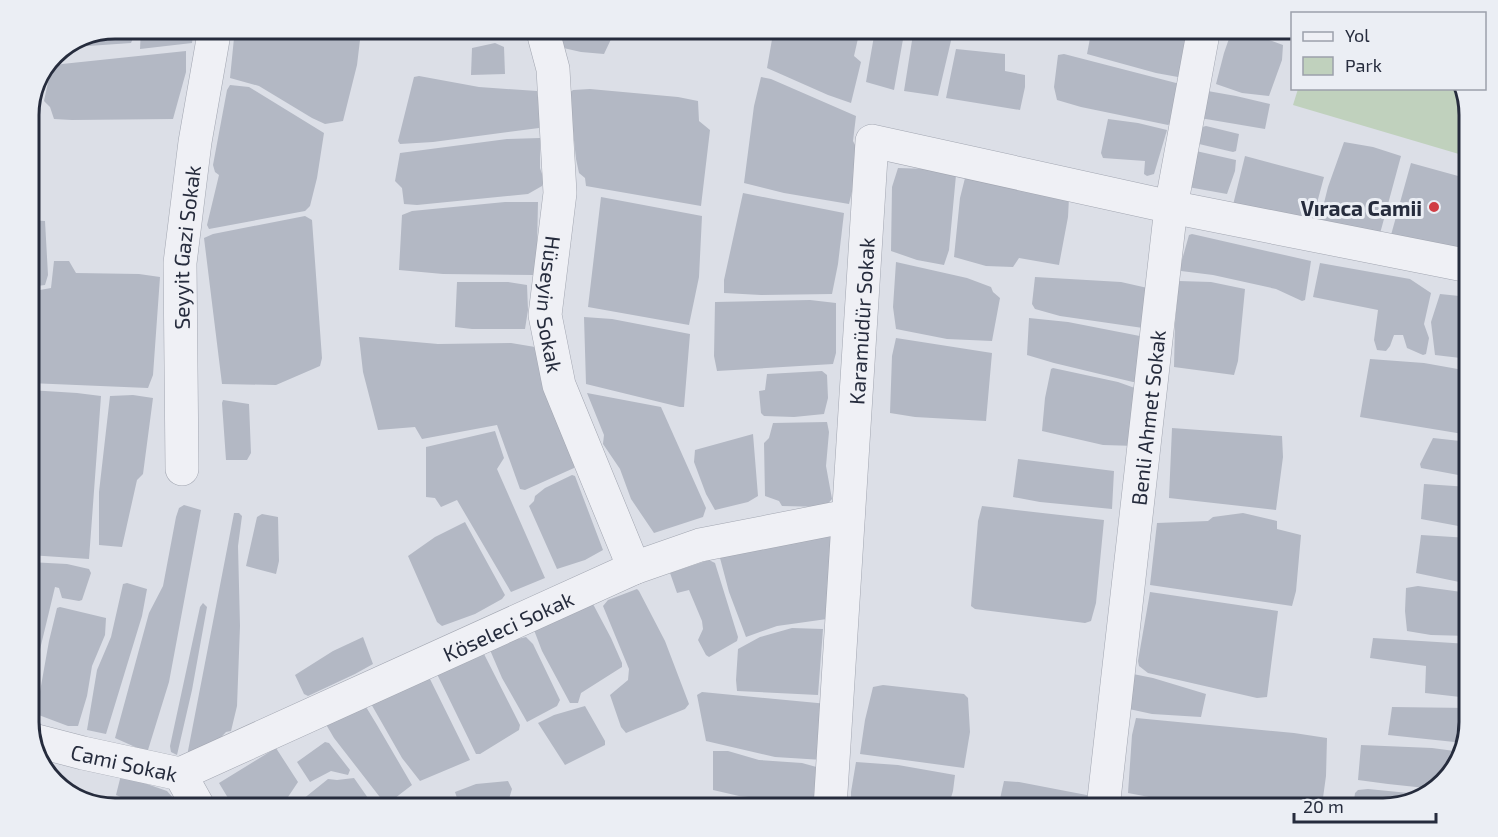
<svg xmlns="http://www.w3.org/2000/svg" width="1498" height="837" font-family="'Exo 2',sans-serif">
  <rect width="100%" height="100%" fill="#dcdfe7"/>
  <path fill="#c0d1bd" d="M1298,89h164l7,21v47l-176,-52z"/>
  <path fill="#b3b8c4" d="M115,28h20l-1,8 -3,7 -57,4 -3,4 -9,-1z
    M141,28h53l-2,15 -52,6z
    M235,28h62l31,5 32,7 -3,25 -14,56 -18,3 -13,-6 -53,-32 -29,-8z
    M401,28h116v3l-27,6 -33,3 -57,-4z
    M558,28h86l-2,8 -29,-1 -9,19 -23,-2 -22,-5z
    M774,28h73l12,6 -5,22 7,6 -10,41 -23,-8 -61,-27z
    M863,28h42l-11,62 -28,-8 8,-46z
    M914,28h40l-16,68 -34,-5z
    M1092,28h110l-13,51 -33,-6 -69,-19z
    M1232,30l23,5 28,10 -1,15 -13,36 -27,-3 -26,-9 8,-31z
    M495,43l9,4 1,27 -34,1 1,-27z
    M956,49l49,5v17l20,4v12l-5,23 -74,-12z
    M186,51v21l-13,47 -101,1 -18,-1 -4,-12 -6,-6 7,-33 11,-4z
    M1064,54l116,30 3,31 -15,10 -87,-18 -24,-7 -3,-13 4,-32z
    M419,76l60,11 58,4 3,20 -1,17 -106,14 -33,2 -2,-3 16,-64z
    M761,77l10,2 85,37 -3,25 4,8 -3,34 -5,21 -65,-11 -40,-10 10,-77z
    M230,85l19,2 75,46 -7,45 -7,28 -5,5 -96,18 -2,-4 12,-50 -4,-3 -2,-7 14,-75z
    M590,89l88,8 20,4 1,20 11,9 -9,76 -115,-20 -1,-8 -6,-5 -3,-14 -7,-66 4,-3z
    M1202,90l34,6 34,8 -5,25 -65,-11z
    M1108,119l30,4 29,7 -13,44 -7,2 -3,-2 1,-13 -42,-3 -2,-5z
    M1206,126l33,8 -3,17 -3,1 -34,-8 3,-17z
    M540,138v30l4,12 -2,6 -14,8 -111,11 -13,-1 -2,-16 -7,-7 5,-28 107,-14z
    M1344,142l29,5 28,9 -23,85 -61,-10 11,-44z
    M1196,151l40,9 -1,11 -8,23 -39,-7z
    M1245,156l79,21 -14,52 -77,-24z
    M1411,163l58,16v74l-78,-18z
    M898,168l31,1 27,6 -7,75 -5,15 -27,-5 -26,-9 1,-64z
    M29,178l6,3 2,20 -4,12h-4z
    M965,178l104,20 -1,19 -9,48 -40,-7 -6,9 -27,-1 -32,-9 6,-59z
    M743,193l101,20 -6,51 -6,30 -71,1 -37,-2v-13z
    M601,197l101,19 -3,61 -10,48 -101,-18z
    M505,202h33l-1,46 -3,27 -91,-1 -44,-4 3,-55 10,-4z
    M305,216l7,4 10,138 -2,8 -44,19 -54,-1 -18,-146 9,-4z
    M29,220l16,1 3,54 -3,10 -16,2z
    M1192,234l119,27 -6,39 -3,1 -26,-12 -63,-14 -32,-4 -1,-4 9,-32z
    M54,261h15l7,12 63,1 21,3 -7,98 -5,13 -119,-5v-91l22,-4z
    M896,262l71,16 24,9 2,5 7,6 -8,43 -45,-2 -51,-10 -3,-22z
    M1320,263l90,16 21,14 -7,31 5,14 -3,16 -3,1 -16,-7 -4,-13h-9l-4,11 -4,5 -9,-1 -3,-10 4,-30 -65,-13z
    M1035,277l86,5 31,7 -9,39 -83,-12 -25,-7 -3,-5z
    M1179,281l32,1 34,7 -7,72 -4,14 -60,-8 1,-44z
    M457,282h51l19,3 1,25 -3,19h-53l-17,-2z
    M1440,294l29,3v62l-34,-4 -4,-33z
    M810,300l26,3v50l-3,11 -116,7 -3,-15 1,-54z
    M584,317l28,2 78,15 -6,73h-4l-94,-23z
    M1029,318l39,4 82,16 -4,45 -13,-1 -79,-19 -27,-8z
    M359,337l79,7 73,-1 24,4 39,115v6l-49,22 -5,-1 -23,-64 -75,14 -7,-12 -37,3 -15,-58z
    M896,338l96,15 -6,68 -71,-4 -25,-4 2,-57z
    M1370,359l54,4 45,8v64l-109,-18z
    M1053,368l65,14 28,10 -10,54 -33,-1 -61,-14 3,-33 6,-29z
    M822,371l5,4 1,23 -4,16 -30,3 -30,-1 -3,-3 -2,-22 6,-1 2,-16z
    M29,390l48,3 24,3 -12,163 -60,-4z
    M587,393l74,14 45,101 -3,9 -49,16 -23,-34 -11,-30 -17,-25 1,-9z
    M133,395l20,3 -10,76 -6,6 -15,67 -23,-2v-53l11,-96z
    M223,400l26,4 2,49 -4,7h-21l-4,-57z
    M827,422l2,10 -3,34 6,33 -7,8 -43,-1 -3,-5 -14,-5 -1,-53 5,-5 4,-15z
    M1172,428l110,8 1,21 -7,53 -107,-12z
    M495,431l9,27 -7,11 48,109 -34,14 -54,-92 -16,7 -6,-9 -9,-1v-50z
    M753,434l5,62 -10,6 -33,8 -9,-16 -12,-32 1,-12z
    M1433,438l36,4v35l-48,-9 -1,-4z
    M1018,459l96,12 -2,38 -72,-7 -27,-5z
    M572,475l3,1 28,74 -18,10 -28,9 -28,-63 5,-5 1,-5 10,-8z
    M1424,484l45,3v41l-48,-9z
    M184,505l17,5 -32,172 -21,68 -4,1 -29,-13 34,-125 14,-27 13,-69 3,-9z
    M982,506l122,14 -8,83 -5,18 -6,2 -110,-14 -4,-3 7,-85z
    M234,513h5l3,3 -4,30 2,80 -3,80 -6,25 -5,1 -14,15 -25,9z
    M1243,513l34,8v8l24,6 -5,56 -4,15 -142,-21 7,-62 51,-2 5,-4z
    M262,514l16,3 1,44 -3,13 -30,-8 11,-49z
    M465,522l40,73 -3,4 -27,15 -33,12 -5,-4 -29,-66 27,-19z
    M833,535l-6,84 -50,7 -31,11 -17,-45 -9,-34 58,-19z
    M1421,535l48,3v46l-53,-11z
    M709,560l6,3 23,74 -1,4 -28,16 -3,-2 -8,-15 5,-11 -1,-8 -13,-31 -12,3 -7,-20z
    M29,562l38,2 22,5 2,4 -9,27 -3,1 -17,-3 -3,-10 -4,-1 -25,104z
    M127,583l20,6 -5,27 -36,118 -19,-4 10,-60 14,-33 12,-53z
    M1418,586l51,7v43l-38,-1 -24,-4 -2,-20 1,-23z
    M637,589l2,2 26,50 24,63 -4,5 -59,24 -5,-6 -11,-32 18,-15 1,-11 -26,-63 5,-6z
    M1150,592l128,19 -11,86 -10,1 -109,-25 -9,-7 -1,-5z
    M203,603l4,4 -15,83 -15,65 -6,-3 -1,-6 30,-139z
    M593,604l18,34 11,25v4l-41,26 -3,10h-8l-28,-52 -8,-21z
    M60,607l46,11 -1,17 -13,31 -5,30 -9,30h-10l-32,-12 13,-73 8,-33z
    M792,628l31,1 -5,66 -81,-4 -1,-11 2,-31 22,-12z
    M363,637l10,27 -18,10 -47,22 -4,-2 -9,-19 38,-24z
    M526,637l7,7 27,56 -3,6 -30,16 -25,-44 -12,-28 15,-8z
    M1373,638l96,6v54l-44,-5 1,-27 -56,-8z
    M469,651l15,3 36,71 -1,5 -39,24h-4l-41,-84z
    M1133,674l20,4 53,16 -5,23 -49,-3 -23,-5z
    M428,675l42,85 -50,21 -18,-23 -32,-56z
    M883,685l81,9 4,4 2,34 -6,36 -104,-14 5,-34 8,-33z
    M702,692l126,12 -5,56 -48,-3 -69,-16 -9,-46z
    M360,697l17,28 35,60 -26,20 -52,-67 -10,-17z
    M585,706l20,35v4l-40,20 -27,-42 16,-8z
    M1392,707l77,1v14l-5,21 -76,-8z
    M1136,718l158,15 33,5 -1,38 -4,29 -47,-3 -34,2 -92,-7 -21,-4 4,-58z
    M325,742l4,1 21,27 -2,5 -17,-4 -21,11 -13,-20z
    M1361,745l71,3 30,4 -4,13 -23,24 -47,-5 -30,-4z
    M276,748l22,34 -12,18 -17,8h-35l-15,-25z
    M713,751h15l31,9 43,3 18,5 -4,36 -77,-8 -26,-6z
    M856,762l42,3 57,10 -2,16 -5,17h-97v-16z
    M121,775l46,16 15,17h-51l1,-6 -16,-7z
    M354,778l21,30h-83l36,-29 9,1z
    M508,781l4,8 -3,10 -25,4 -25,1 -4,-12 21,-8z
    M1004,781l15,1 78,15 -2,11h-97z
    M1368,789l61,6 -2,2 -44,11h-30l2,-15 3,-3z
    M77,790l24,6 27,12h-13l-40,-10z
    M714,800l19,2 -2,6h-20z
    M741,802l36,5v1h-38z
    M1124,802l84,5v1h-86z"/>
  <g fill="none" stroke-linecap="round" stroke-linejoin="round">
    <g stroke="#a2a6b1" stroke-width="34">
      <g id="street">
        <path id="s1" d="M542,28l11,41 7,124 -15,122 14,70 75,183"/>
        <path id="s2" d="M182,469l-2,-206 15,-121 20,-114"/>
        <path id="s3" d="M33,740l50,13 97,21 19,34"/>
        <path id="s4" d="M180,774l454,-206 66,-23 148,-29"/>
        <path id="s5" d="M830,808l42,-667 299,66 298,59"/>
        <path id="s6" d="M1103,808l68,-601 33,-179"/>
      </g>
    </g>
    <use href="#street" stroke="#eff0f5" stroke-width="33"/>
  </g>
  <circle fill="#d03d44" stroke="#ebeef4" stroke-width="2" cx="1434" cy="207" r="6"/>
  <g text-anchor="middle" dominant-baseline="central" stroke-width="6" stroke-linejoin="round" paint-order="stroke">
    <g font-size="21" font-weight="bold" fill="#262c3d" stroke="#ebeef4" text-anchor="end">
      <text x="1422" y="207">Vıraca Camii</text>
    </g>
    <g font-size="21" fill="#262c3d" stroke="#ebeef4">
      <text stroke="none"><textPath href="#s2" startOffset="222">Seyyit Gazi Sokak</textPath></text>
      <text stroke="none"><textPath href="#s1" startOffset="279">Hüseyin Sokak</textPath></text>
      <text stroke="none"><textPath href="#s5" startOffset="488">Karamüdür Sokak</textPath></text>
      <text stroke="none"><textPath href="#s6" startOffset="393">Benli Ahmet Sokak</textPath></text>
      <text stroke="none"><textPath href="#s4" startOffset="360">Köseleci Sokak</textPath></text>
      <text stroke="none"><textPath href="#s3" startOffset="94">Cami Sokak</textPath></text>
    </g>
  </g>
  <path d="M0 0H1498V837H0ZM115 39H1383A76 76 0 0 1 1459 115V722A76 76 0 0 1 1383 798H115A76 76 0 0 1 39 722V115A76 76 0 0 1 115 39Z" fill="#ebeef4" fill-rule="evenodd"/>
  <path fill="none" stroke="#262c3d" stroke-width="3" d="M115 39H1383A76 76 0 0 1 1459 115V722A76 76 0 0 1 1383 798H115A76 76 0 0 1 39 722V115A76 76 0 0 1 115 39Z"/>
  <rect x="1291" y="12" width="195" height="78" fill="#ebeef4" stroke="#9ca0ab" stroke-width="1.5"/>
  <rect x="1303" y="32" width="30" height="9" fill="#eff0f5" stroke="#9ca0ab" stroke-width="1.5"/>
  <text x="1345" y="42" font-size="18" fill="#262c3d">Yol</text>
  <rect x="1303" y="57" width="30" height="18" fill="#c0d1bd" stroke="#9ca0ab" stroke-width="1.5"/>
  <text x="1345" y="72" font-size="18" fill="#262c3d">Park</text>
  <path d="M1294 813v9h142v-9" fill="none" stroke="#262c3d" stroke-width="3"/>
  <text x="1303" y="813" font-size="18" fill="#262c3d" stroke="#ebeef4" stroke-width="4.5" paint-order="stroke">20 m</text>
</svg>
